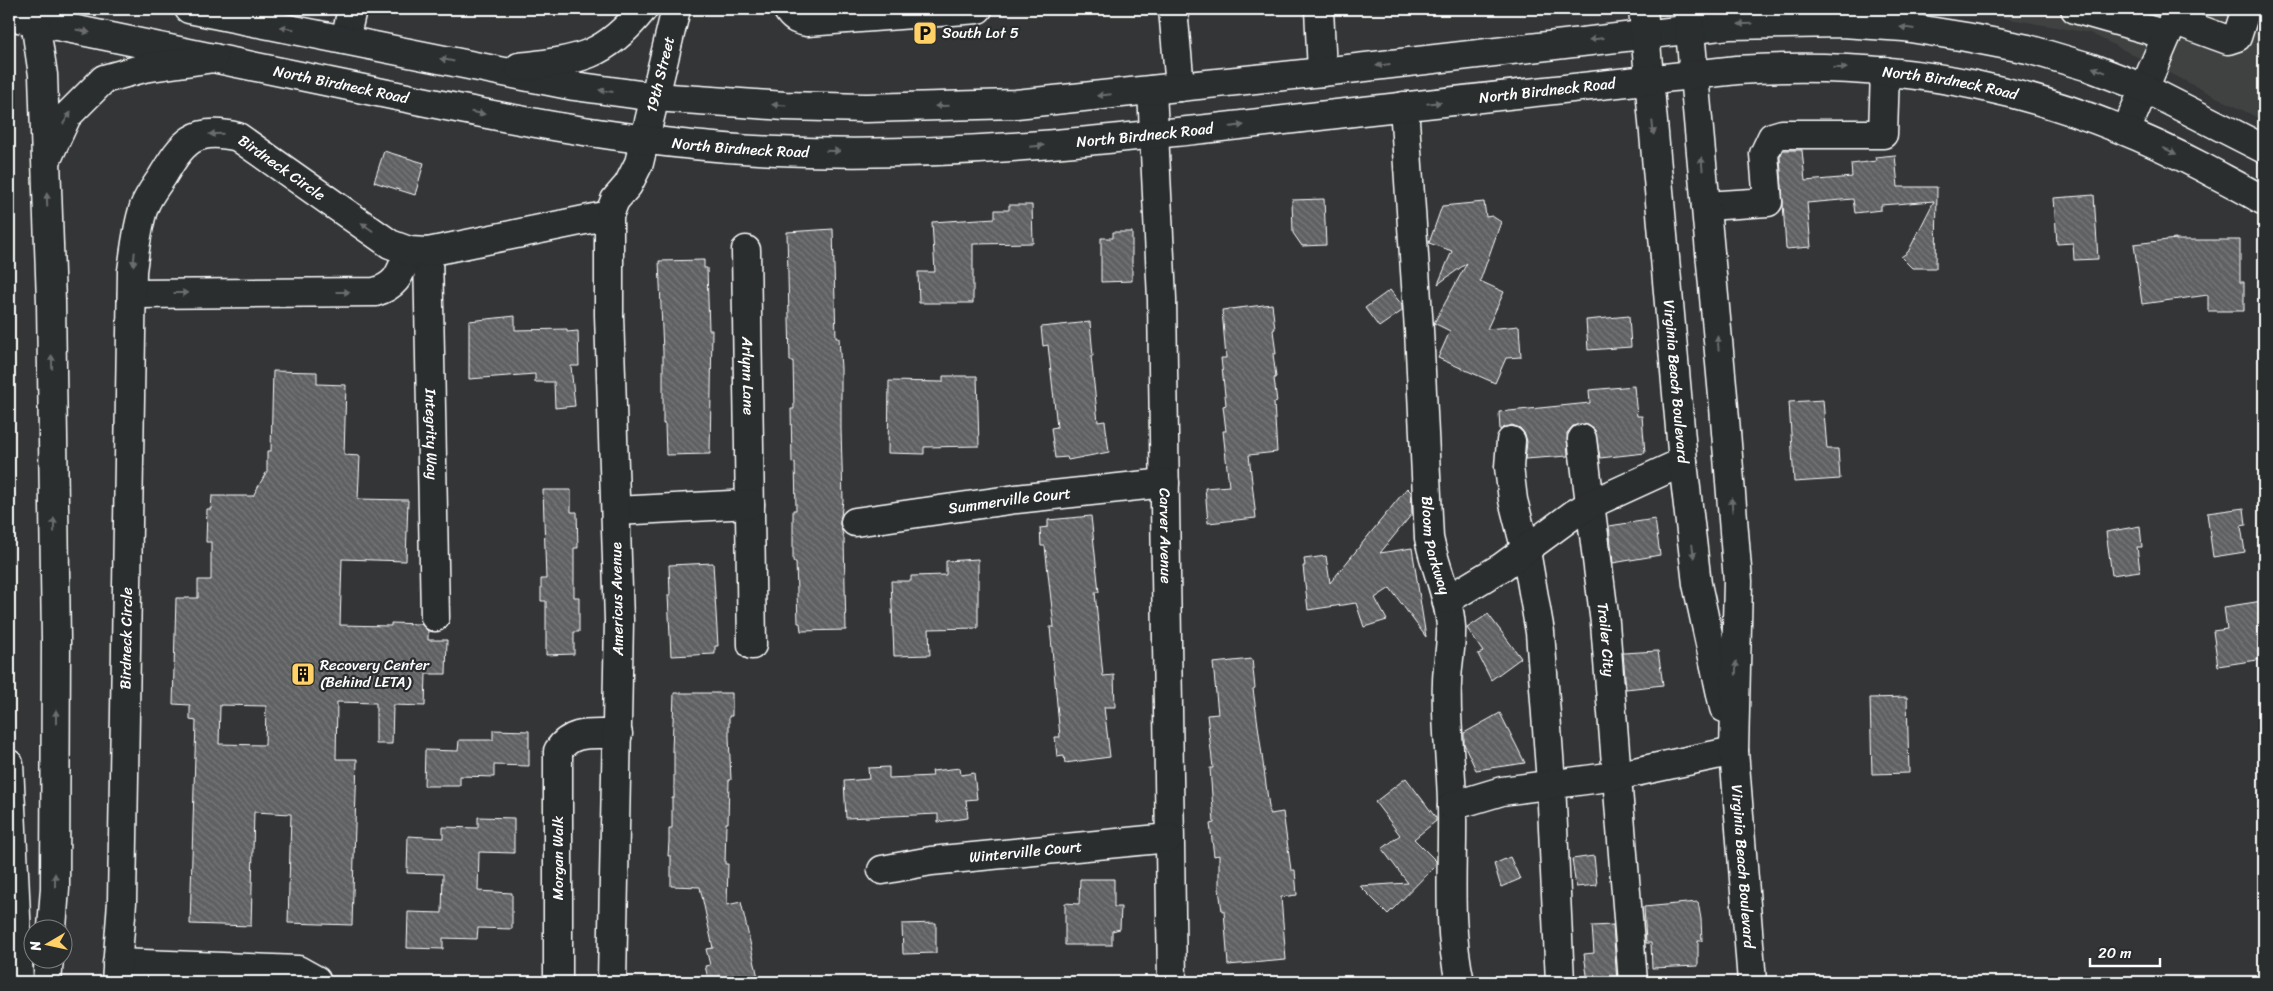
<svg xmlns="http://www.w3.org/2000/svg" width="2273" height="991" font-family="Sriracha,sans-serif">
  <defs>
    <pattern id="building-back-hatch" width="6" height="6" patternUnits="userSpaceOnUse" patternTransform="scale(1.25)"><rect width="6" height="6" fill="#5f6162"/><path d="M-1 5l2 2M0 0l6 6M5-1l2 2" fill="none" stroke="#77797a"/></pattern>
  </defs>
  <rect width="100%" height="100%" fill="#333536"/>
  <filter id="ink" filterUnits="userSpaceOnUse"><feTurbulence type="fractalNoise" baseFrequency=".02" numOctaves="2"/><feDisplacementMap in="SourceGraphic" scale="10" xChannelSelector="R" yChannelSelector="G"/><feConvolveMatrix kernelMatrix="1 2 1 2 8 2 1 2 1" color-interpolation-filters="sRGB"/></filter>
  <g filter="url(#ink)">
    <path fill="#404243" d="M1951,9h313v112l-174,-88z"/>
    <path fill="url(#building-back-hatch)" stroke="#fff" fill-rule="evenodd" d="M1783,150h19l3,31 47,-4 -1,-13 25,-3 -1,-4 20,-2 3,32h39l-1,81h-24l-11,-11 7,-5 26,-51 -53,4v5l-26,3 -2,-14 -46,4 4,44 -25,2 -6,-92z
      M384,151l40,12 -9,32 -41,-13z
      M2094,195l4,64 -24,1 -1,-17 -16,1 -3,-46z
      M1324,199l2,46 -24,1 -9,-13 -1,-33z
      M1484,202l2,15 6,-1 9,6 -21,59 24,11 -17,37 32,-3 2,31 -15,1 -11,25 -57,-25 12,-27 -16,-8 33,-60 -29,21 14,-33 -23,-8 13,-37z
      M1009,205h23l1,38 -60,1v59h-54l-1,-31h17l-3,-50 63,-4v-8h14z
      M833,229l3,109h3l2,30v61l2,71 -3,24 4,15 2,91 -45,1 -1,-8h-2l-2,-61h-3v-52h3l-1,-48 -3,1 -1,-54h3l-1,-48h-3l-3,-129z
      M1113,232h19v49l-31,1v-44h12z
      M2176,239v1h64v42h4v29h-36v-16l-66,9 -8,-60z
      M704,260v8h3l2,62h3l-2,124 -44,1 -1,-31h-2v-72l-4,-91z
      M1390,290l12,15v6l-23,16 -14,-19z
      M1272,304l3,25 -2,1 3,24h-3l3,23 -2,1 3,24 -3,1 3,49 -28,3 7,63 -48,5 -3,-35 24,-2 -6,-55h3l-3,-25 3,-1 -5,-47h5l-4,-48z
      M515,316v14l52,-1v3l11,-1 1,35h-8l4,40 -20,2 -1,-26h-19v-8l-66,5v-58z
      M1629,316l2,31 -43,3 -2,-30z
      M1090,322l3,34h-2l7,66 7,-1 4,31 -41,8 -1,-3 -12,1 -4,-30 6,-1 -9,-82 -5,1 -2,-19z
      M273,371l44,1v12l29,1 -2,70 16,1 -2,43 50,1 -2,61 -64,-2 -2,66 51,1v-3l30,1 7,7v9h19l-1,34h-20l-1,32 -32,-1 -1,39h-16v-41l-39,-1 -1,57h21l-5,166 -64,-2 3,-109 -37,-2 -3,114 -61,-2 6,-203 -6,-1v-15l-17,-1 3,-106h22v-18h13v-38h-5l1,-33h4l1,-13h41l14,-25v-20h4zM220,705l46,1 -1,39 -46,-1z
      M943,376h34l2,70 -55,1v7l-36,-1 1,-72 54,1z
      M1634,386l3,30h5l3,37 -45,5 -5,-28 -7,-5 -7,-1 -8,2 -6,7 1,23 -43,3 2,-17 -2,-8 -5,-6 -8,-3 -12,5 -1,-18 91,-9 -1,-13z
      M1823,400l4,49h11l2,30 -46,3 -5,-80z
      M1407,488l4,4 1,22 -32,39 32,-5 14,89 -36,-49 -15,10 12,22 -23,7 -8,-24 -48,7 -5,-44h2l-1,-7 22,-3 4,27z
      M543,490h28v22h6l1,36h-4v49h5v35h-5v22l-28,1v-54h-5v-22h5z
      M2244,508l2,17 -5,1 4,26 -32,5 -6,-44z
      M1091,516l8,76h-4l8,84 11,-1 1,32h-11l6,50 -45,6 -1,-7 -7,1 -2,-20h5l-10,-110h4l-9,-81h-4l-1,-18 8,-1v-7z
      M1655,519l5,36 -47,8 -4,-37z
      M2140,526l2,21h-5l3,24 -28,4 -6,-43z
      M978,559v69l-49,1 1,26 -36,1 -3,-75h20v-5l35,-1v-14z
      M713,563l5,83h-3v8l-44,2 -3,-61h2l-1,-30z
      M2262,601l2,19v10h-3l3,29 -46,7 -5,-35 14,-2 -3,-22z
      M1488,614l33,44 -30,22 -13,-26 5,-2 -16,-24z
      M1658,651l5,34 -37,4 -3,-36z
      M1252,659l3,29 -2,1 17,125 13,-2 8,58h4l2,25 -16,2 5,63 -58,5 -4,-54h-2l-3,-22v-34l-5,1 -4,-32 4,-1 -4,-55h3l-6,-53 11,-1 -5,-51z
      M674,693h58v23h-3v21l2,43h-2l-1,43h-2l-1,41h3l-1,41 14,-3 18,80h-50l-4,-16 5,-1 -4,-16 7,-1 -13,-61 -29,-1v-30h-3l1,-15v-13h3v-30h2v-47h-2z
      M1907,697l2,76 -37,1 -2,-76z
      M1500,713l25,50 -49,7 -12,-26v-11z
      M493,730l36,1v35l-35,-1v12l-34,-1v10h-36l1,-36 33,1 1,-11h34z
      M889,767v11l44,-2 -1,-5 28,-3 1,7 13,-2 3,26 -11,1 2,18 -30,4v-8l-92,4 -2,-37 25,-2 -1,-11z
      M1406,778l30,40v3l-22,18 22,22v4l-48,49 -28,-28 48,-3 -26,-34 18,-14 -25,-33z
      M478,817l36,1v35l-35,-1 -1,39 34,2v36l-34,-1 -1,11 -34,-1v11l-36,-1 1,-36 34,1 1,-39 -36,-1 1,-37 35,2v-11l35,1z
      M1594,856l3,29 -21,2 -4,-28z
      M1510,857l10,22 -19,8 -7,-23z
      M1080,879h34v28h7l-1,22 -8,2v14h-47v-42l14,1z
      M1698,902l3,17 1,22h-4v25l-46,2 -1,-25h-5l-2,-36z
      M936,923v30l-33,1 -1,-30z
      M1613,925l4,57h-29l-4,-28 10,-1 -2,-27z"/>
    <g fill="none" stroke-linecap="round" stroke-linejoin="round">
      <g stroke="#fff" stroke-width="31">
        <g id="minor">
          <path d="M787,9c5,9 10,11 20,13l171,-13"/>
          <path d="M1173,9l7,78"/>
          <path d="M1319,9l3,63"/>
          <path d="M2075,9l92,26"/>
          <path d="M2173,20l55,20 9,-3 9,-28"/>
          <path d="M345,40l7,-31"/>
          <path id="s1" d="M1152,90l10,209 10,683"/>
          <path id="s2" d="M1404,106l15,224 10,208c6,30 20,58 22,89 1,18 -4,38 -4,56 -2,42 5,84 5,125 1,59 -5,116 8,174"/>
          <path d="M2126,131l52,-122"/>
          <path d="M1706,206l62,-4 -4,-48 8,-17 10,-3h101l2,-63"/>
          <path id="s3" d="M746,250l6,395"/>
          <path id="s4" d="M428,252l7,365"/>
          <path d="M132,294l243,-2c24,-7 25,-20 34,-41"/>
          <path id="s5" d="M1582,439l23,184 28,359"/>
          <path d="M1511,441l-2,26 4,33 13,51 14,81 11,151 9,199"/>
          <path d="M616,511l134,-7"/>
          <path id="s6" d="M855,522l161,-23 149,-16"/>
          <path d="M1447,600l55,-33 72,-53 15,-9 94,-43"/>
          <path d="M1452,806l50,-15 114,-15 118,-25"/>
          <path id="s7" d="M882,870l49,-9 238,-23"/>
          <path d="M117,963l181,7 18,10v2"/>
          <path id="s8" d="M116,982l6,-80 10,-631c3,-21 5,-44 12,-64 4,-11 12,-21 18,-30 21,-35 32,-51 76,-40l152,107 19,7 19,1 181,-37"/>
          <path d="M558,982v-231c14,-22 36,-16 60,-17"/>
          <path id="s9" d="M612,982l7,-362 -10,-305v-100l6,-15 13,-15 11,-22 37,-154"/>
        </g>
      </g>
      <g stroke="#fff" stroke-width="31">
        <g id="major">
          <path d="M189,9l385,77 81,11 130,9 81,2 150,-4 306,-32 407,-47 113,-2 62,4 62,10 62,12 61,18 55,21 120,61"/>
          <path id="s10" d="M1643,9l40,453 14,122 27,124"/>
          <path id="s11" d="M1688,9l36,398 14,174 -4,170 18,231"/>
          <path id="s12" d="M9,16c111,23 223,46 335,69 143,30 286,60 433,66 181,8 361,-14 542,-35 139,-16 278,-31 418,-46 168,-11 319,20 467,98 20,11 41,21 60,33"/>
          <path d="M519,67c59,-7 85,-9 124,-58"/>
        </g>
      </g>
      <g stroke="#fff" stroke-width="31">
        <path id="highway" d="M35,21l8,54 8,227 5,338 -1,248 -3,40
          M48,157l19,-41 37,-37 40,-11 70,-10
          M9,764l10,218
          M47,982l2,-24"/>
      </g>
      <use href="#minor" stroke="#2a2d2e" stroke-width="28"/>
      <use href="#major" stroke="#2a2d2e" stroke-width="28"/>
      <use href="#highway" stroke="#2a2d2e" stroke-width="28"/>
    </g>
    <defs><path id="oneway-solid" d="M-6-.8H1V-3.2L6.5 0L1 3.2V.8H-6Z" transform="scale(1.25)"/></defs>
    <g fill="#6a6c6d">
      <use href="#oneway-solid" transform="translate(1745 24) rotate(179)"/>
      <use href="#oneway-solid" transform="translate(287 28) rotate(-169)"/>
      <use href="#oneway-solid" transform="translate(1907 28) rotate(-173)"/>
      <use href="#oneway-solid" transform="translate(83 31) rotate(12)"/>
      <use href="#oneway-solid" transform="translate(1596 39) rotate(173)"/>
      <use href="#oneway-solid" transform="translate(447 60) rotate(-169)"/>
      <use href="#oneway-solid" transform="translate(1383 65) rotate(173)"/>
      <use href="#oneway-solid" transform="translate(1840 68) rotate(1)"/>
      <use href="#oneway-solid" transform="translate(2099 70) rotate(-159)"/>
      <use href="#oneway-solid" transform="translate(606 91) rotate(-172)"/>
      <use href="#oneway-solid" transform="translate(1104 95) rotate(174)"/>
      <use href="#oneway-solid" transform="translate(1434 103) rotate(-6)"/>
      <use href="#oneway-solid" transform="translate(779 105) rotate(-177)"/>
      <use href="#oneway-solid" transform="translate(942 106) rotate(178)"/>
      <use href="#oneway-solid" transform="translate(478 113) rotate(10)"/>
      <use href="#oneway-solid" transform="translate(67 118) rotate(-56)"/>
      <use href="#oneway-solid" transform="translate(1237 126) rotate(-7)"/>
      <use href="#oneway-solid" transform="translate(1653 128) rotate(84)"/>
      <use href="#oneway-solid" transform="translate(216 134) rotate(178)"/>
      <use href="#oneway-solid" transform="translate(1037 146) rotate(-5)"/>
      <use href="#oneway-solid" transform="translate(833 151) rotate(1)"/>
      <use href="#oneway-solid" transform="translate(2170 151) rotate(25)"/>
      <use href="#oneway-solid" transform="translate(1702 164) rotate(-95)"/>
      <use href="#oneway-solid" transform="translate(47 200) rotate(-92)"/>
      <use href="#oneway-solid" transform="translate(367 227) rotate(-145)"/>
      <use href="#oneway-solid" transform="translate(134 259) rotate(96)"/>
      <use href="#oneway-solid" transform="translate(343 292)"/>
      <use href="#oneway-solid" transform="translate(181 293)"/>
      <use href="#oneway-solid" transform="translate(1718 343) rotate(-95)"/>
      <use href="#oneway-solid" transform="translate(52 362) rotate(-91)"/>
      <use href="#oneway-solid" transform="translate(1732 505) rotate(-94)"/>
      <use href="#oneway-solid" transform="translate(54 525) rotate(-91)"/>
      <use href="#oneway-solid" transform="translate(1693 551) rotate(83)"/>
      <use href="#oneway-solid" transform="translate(1736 668) rotate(-89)"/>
      <use href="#oneway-solid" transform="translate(56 717) rotate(-90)"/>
      <use href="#oneway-solid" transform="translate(55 880) rotate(-90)"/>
    </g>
  </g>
  <defs>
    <g id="parking-square" transform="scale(1.25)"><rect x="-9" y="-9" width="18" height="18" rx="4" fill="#ffd166" stroke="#2a2d2e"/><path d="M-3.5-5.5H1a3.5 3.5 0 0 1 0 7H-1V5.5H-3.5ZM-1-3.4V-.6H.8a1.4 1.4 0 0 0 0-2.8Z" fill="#111"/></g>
    <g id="building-square" transform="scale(1.25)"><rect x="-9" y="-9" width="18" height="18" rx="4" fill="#ffd166" stroke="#2a2d2e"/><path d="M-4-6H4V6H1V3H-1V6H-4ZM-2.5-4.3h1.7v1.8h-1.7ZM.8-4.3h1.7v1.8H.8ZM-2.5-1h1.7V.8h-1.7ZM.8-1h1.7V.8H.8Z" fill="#111"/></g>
  </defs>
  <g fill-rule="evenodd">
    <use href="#parking-square" x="925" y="33"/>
    <use href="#building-square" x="303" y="674"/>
  </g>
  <g text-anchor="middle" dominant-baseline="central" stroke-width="4.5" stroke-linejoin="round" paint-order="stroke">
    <g font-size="15" fill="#fff" stroke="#2a2d2e" text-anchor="start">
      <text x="942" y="33">South Lot 5</text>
      <text x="320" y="665">Recovery Center<tspan x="320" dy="17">(Behind LETA)</tspan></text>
    </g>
    <g font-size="15" fill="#fff" stroke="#2a2d2e">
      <text stroke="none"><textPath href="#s9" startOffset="919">19th Street</textPath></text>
      <text stroke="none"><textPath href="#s12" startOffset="1959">North Birdneck Road</textPath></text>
      <text stroke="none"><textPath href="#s12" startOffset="339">North Birdneck Road</textPath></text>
      <text stroke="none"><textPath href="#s12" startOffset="1554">North Birdneck Road</textPath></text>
      <text stroke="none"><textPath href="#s12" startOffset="1149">North Birdneck Road</textPath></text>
      <text stroke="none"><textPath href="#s12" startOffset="744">North Birdneck Road</textPath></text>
      <text stroke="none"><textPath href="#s8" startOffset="961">Birdneck Circle</textPath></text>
      <text stroke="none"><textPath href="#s3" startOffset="126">Arlynn Lane</textPath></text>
      <text stroke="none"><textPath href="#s10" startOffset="374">Virginia Beach Boulevard</textPath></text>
      <text stroke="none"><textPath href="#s4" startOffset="182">Integrity Way</textPath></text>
      <text stroke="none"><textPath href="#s6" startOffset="156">Summerville Court</textPath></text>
      <text stroke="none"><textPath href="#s1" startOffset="446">Carver Avenue</textPath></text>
      <text stroke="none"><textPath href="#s2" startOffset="441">Bloom Parkway</textPath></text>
      <text transform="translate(617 599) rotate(-91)">Americus Avenue</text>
      <text stroke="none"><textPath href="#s8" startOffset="344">Birdneck Circle</textPath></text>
      <text stroke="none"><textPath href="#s5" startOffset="202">Trailer City</textPath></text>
      <text stroke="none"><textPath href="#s7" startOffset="145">Winterville Court</textPath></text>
      <text transform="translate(558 858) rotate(-90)">Morgan Walk</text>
      <text stroke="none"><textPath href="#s11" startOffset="860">Virginia Beach Boulevard</textPath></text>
    </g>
  </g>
  <rect width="2273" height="991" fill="none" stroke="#2a2d2e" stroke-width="30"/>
  <rect x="15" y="15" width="2243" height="961" fill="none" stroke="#fff" stroke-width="2" filter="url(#ink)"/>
  <g transform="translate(48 944) rotate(261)"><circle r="24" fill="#2a2d2e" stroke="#7f8182"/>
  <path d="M0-4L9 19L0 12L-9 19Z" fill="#ffd166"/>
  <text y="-8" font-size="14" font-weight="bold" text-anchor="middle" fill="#ffffff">N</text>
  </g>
  <path d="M2090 958v8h70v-8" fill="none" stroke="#ffffff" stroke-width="2.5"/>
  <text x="2098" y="958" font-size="15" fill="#ffffff" stroke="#2a2d2e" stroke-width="4" paint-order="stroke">20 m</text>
</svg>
